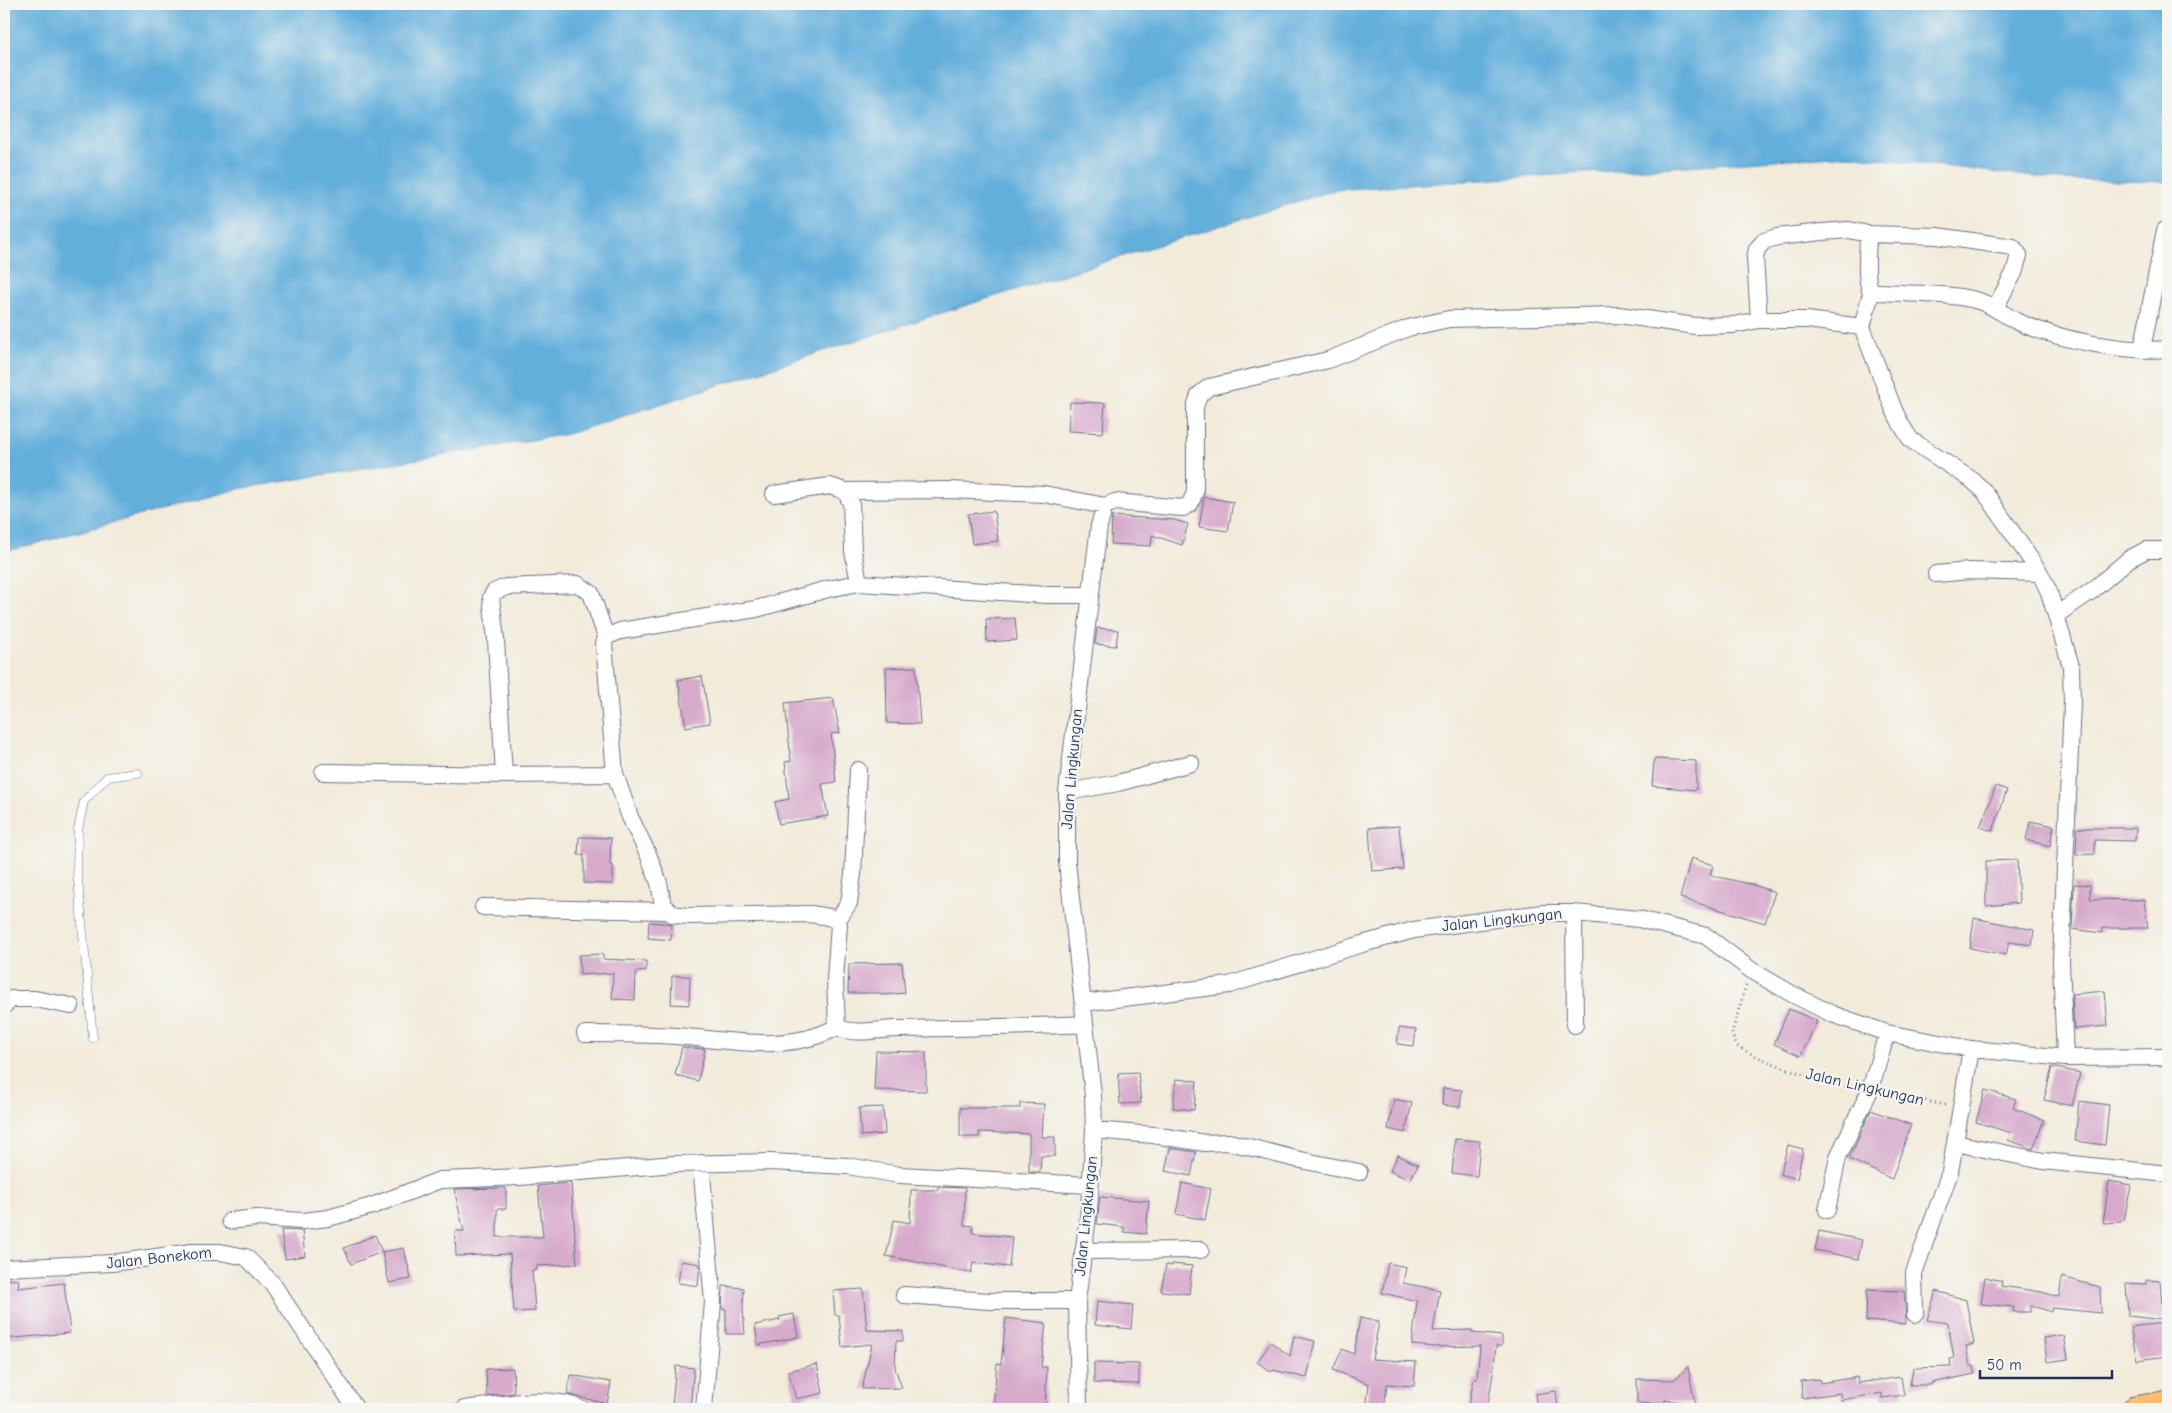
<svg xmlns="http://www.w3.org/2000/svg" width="2172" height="1413" font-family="'Comic Neue',sans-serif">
  <rect width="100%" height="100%" fill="#f6f6f2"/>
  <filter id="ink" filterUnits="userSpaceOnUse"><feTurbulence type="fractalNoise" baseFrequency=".02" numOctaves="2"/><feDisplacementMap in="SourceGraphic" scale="10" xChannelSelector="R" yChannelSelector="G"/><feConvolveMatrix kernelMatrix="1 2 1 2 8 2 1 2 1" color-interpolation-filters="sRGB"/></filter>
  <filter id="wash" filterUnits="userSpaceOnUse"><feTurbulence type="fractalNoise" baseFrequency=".0096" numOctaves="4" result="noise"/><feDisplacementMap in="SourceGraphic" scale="20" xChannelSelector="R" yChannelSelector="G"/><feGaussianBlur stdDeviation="1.12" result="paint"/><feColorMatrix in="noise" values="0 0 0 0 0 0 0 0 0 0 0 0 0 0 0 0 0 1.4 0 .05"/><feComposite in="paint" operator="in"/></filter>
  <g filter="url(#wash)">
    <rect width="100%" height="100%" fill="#f2ebda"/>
    <path fill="#63afdc" stroke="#3f6f9d" d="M4,4h2164v178l-108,-2 -211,-25 -515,35 -421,132 -345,112 -330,55 -234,63z"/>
    <g id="blocks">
      <path fill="#d7aacc" d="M1070,402l35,1 -2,30 -35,-2z
        M1204,497l29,5 -5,29 -29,-4z
        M994,511l4,30 -26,3 -4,-30z
        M1112,516l62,4 14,4 -6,21 -30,-10 -1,11 -40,-2z
        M1015,618l2,22 -30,2 -1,-23z
        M1097,628l21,2 -2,16 -21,-2z
        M916,667l4,57 -33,-1 -1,-55z
        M702,676l8,47 -24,4 -8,-47z
        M833,698l7,35 -9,1 5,48 -14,2 6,32 -49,8 -4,-22 14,-3 -4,-37 6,-1 -6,-58z
        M1654,759l42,2v29l-44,-4z
        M1996,786l11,4 -14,41 -13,-4z
        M2030,821l24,5 -4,20 -24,-6z
        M1399,826l4,43 -31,2 -3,-43z
        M2077,828h59l-1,13 -40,-1v14l-19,1z
        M579,837l32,1 -1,27h3v19l-29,-1v-28h-6z
        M1691,858l22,7 -3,10 40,9 25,8 -10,31 -85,-25z
        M2017,860l2,43 -33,3v-45z
        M2074,884l16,1v14l54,1 4,28h-45l-1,5 -30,-4z
        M1974,918l60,12 -2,15 -23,-3 -3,13 -36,-7z
        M649,922l23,2 -1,16 -23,-2z
        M603,954v5l43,2v10l-10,1 -1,28 -23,-1 1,-26 -33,2 -1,-20z
        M902,963l3,30 -25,2v-2h-32l1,-29z
        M672,976h18l-1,29 -18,-1z
        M2105,991l3,35 -34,3 -2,-35z
        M1789,1009l28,12 -16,35 -27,-12z
        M1399,1028l17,2 -2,16 -17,-2z
        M682,1047l23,2 -7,32 -23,-6z
        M876,1051l50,1v39l-52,-1z
        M2052,1067l28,6 -8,33 -28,-6z
        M1138,1072l3,31 -21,1 -2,-31z
        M1176,1079l21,2 -3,29 -21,-2z
        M1443,1088l19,2 -2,17 -18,-2z
        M1985,1090l31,9 -3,9 31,12 -11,29 -25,-9 3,-7 -35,-11z
        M1394,1099l18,4 -7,30 -17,-4z
        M2079,1101l30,4 -4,40 -30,-4z
        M1020,1103l24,1 -2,33h13v19h-14l-1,16h-11v-38l-50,-2v5h-19v-29h60z
        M883,1107l2,27 -24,2 -2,-28z
        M1871,1110l40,15 -19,54 -43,-20z
        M1455,1139l25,2 -3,35 -25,-3z
        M1788,1145l15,4 -6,30 -17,-5z
        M1170,1148l26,4 -5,24 -26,-5z
        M1398,1155l20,10 -8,15 -20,-9z
        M2109,1181l22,4 -7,36 -3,-1v2l-18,1z
        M571,1183l6,81 -40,2v4h-5l3,41 -21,1 -4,-58 -54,2 -1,-25h9l-10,-42 52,-1v21h-9v28h46l-5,-51z
        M1182,1183l29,6 -6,31 -29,-6z
        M938,1187l27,1 -1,37 9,1v7l39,4 -3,30 -36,-4 -2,10 -85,-17 8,-36 16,3 1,-33h27z
        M1100,1197l49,4 -3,33 -22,-2v-5l-27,-3z
        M281,1230l21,1 3,25 -20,3z
        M1819,1231l43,9 -4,19 -43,-9z
        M375,1235l7,17 -31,12 -7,-16z
        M404,1248l7,31 -22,4 -7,-31z
        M681,1261l19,3 -2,22 -20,-3z
        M1388,1263l18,4 -3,16 37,7 -7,41 39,-1v3l30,3v10h-6l-3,28 -6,35h-19l6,-30h3l3,-33 -45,1 -23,-2 5,-44 -35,-8z
        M1172,1264l20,2 -3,28 -28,-3 5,-26 6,1z
        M1985,1277l17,4 -1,5 41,6 17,5 3,-20 38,10 1,26 -49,-5 -1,4 -20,-7 -1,7h-17l1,-5 -33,-3z
        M4,1279l15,1 -1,8 46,-5 6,50 -66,6z
        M2146,1280l14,1 3,39 -35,-4 -2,-33 20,1z
        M723,1286l21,2 -1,22 2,24h-19v-25h-4z
        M863,1289l4,41 36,1v10h-7l-1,27 7,20 -40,1 10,-45 -30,3 -3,-32h-4l-2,-24z
        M1867,1290l37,1 2,33 -40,-3z
        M1936,1291l30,9 8,44 -8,2 4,20h4l1,8 -44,9v2h-21l3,-17 38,-1 -1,-8 4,-1 -6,-35 -21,-3z
        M1097,1301l36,4 -2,24 -36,-4z
        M794,1314l4,23 -40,8 -3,-20 25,-5 -1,-3z
        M1006,1318l40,5 -5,44h6l-2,42 -52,-1 4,-45 4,1z
        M1360,1318l19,4 -7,37 44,3 -2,24 -27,-2 -3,25h-18l3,-25 -36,-14 9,-21 12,5z
        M2164,1323h4v33l-31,4 -7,-33z
        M2064,1335l4,24 -21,3 -3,-24z
        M1294,1336l21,5 -8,37 -34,-8 -2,2 -14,-10 14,-20 19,14z
        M1094,1363l45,1v20l-45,-1z
        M817,1364l6,29 -27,6 -8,-28z
        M676,1366l18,2 -4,39 -18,-2z
        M1688,1367l7,37 -30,-4v4l-28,-1v-24l37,1z
        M513,1368l1,25 -27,3 -1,-27z
        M571,1375l40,7 -4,22 -40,-10z
        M1857,1377l1,6 43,-6 3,18 -22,3v-5l-41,7 -1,-7 -38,5 -1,-17 18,-2 1,4z
        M1556,1391l2,18h-21l-2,-15z"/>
    </g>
  </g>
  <g filter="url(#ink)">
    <use href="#blocks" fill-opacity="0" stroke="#667189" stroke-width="1"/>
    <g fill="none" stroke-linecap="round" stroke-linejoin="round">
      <g stroke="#667189" stroke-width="9">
        <path id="service" d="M93,1038l-16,-168 1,-40 6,-29 23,-24 31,-4"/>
      </g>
      <g stroke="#667189" stroke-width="18">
        <path id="minor" d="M1868,234l69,2 76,11 6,8 -5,18 -19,35
          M1759,320l-4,-62 2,-9 7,-8 13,-4 45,-5 27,-2 19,4c0,20 -4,40 3,59
          M1862,327l32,83 8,16 9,14 61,40 12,11 56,82 9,19 22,74 1,37 -11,258 4,97
          M2142,350l23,-120
          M845,491l104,-1 95,4 61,12 10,-4 68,6 7,-4 5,-12v-85l4,-12 10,-8 119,-27 80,-32 41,-9 170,-4 76,11 39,-1 25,-5h48l55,7 9,-34 9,-1c30,2 72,1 99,9 14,5 24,13 37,20 39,18 109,32 152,28
          M774,494l56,-8 15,5 6,12 2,48 6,32 188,12h43
          M1936,574l34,-3 70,2
          M2056,615l37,-25 36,-31 17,-9h22
          M323,772l181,3 111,-1
          M504,775l-8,-135 -5,-43 3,-5 12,-5 71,-3 14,9 15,44
          M1067,792l51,-9 73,-20
          M483,907l185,4
          M1574,913l1,112
          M837,921l-8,-4 -18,-3 -124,2 -15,-2 -9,-9 -4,-22 -11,-29 -18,-37 -15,-43 -11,-131 2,-6 14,-6 136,-22 72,-20 31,-6
          M1083,1003l146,-18 133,-41 52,-14 88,-12 41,-5h31l65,6 67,17 45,34 41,24 40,20 55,19 84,16 55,5 39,4 103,-1
          M4,1006l7,-7h24l36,7
          M837,1027l-2,-48 4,-54 -2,-4 12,-18 4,-29 5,-104
          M837,1027c18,9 41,2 60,2 63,-1 125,-2 188,-5
          M585,1034c30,0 61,0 91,2 53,4 112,18 161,-9
          M1094,1130l59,5 52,8 24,-1 67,17 63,13
          M1955,1143l88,18 125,13
          M701,1163l12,139 -9,107
          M1827,1210l11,-53 32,-67 17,-57
          M230,1221l26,-3 47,3 25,-3 44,-12 68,-26 80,-3 155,-13 95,-2 78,4 51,9 191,10
          M1083,1251l118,-1
          M4,1268l108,-5 80,-11h28l26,5 26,26 84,126
          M904,1295l85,6h88
          M1915,1314l-1,-41 36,-101 21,-123
          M464,1409c39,-4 82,-15 118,0
          M1079,1409l-2,-108 12,-92 5,-79 -1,-35 -26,-233v-70l32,-266 6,-20"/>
      </g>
      <g stroke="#667189" stroke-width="27">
        <path id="primary" d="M2135,1409l33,-6"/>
      </g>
      <path stroke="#667189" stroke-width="3" stroke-dasharray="1 4" stroke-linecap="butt" d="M1746,985l-14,48 3,12c36,21 77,32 117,43
        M1886,1093l60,12"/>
      <use href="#service" stroke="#fff" stroke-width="8"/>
      <use href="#minor" stroke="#fff" stroke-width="16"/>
      <use href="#primary" stroke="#fcbd6f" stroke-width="25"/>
    </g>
  </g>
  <g text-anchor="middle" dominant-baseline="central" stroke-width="4.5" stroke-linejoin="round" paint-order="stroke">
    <g font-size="16" fill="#1b2f5e" stroke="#f6f6f2">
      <text transform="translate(1072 769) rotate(-85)">Jalan Lingkungan</text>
      <text transform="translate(1502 920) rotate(-6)">Jalan Lingkungan</text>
      <text transform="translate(1865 1087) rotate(13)">Jalan Lingkungan</text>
      <text transform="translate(1086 1216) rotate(-84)">Jalan Lingkungan</text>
      <text transform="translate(159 1258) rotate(-6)">Jalan Bonekom</text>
    </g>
  </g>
  <rect width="2172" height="1413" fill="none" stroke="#f6f6f2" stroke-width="20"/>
  <path d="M1980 1370v8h132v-8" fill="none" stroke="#1b2f5e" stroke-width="2.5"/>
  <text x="1987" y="1370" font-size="15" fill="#1b2f5e" stroke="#f6f6f2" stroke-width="4" paint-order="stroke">50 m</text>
</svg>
